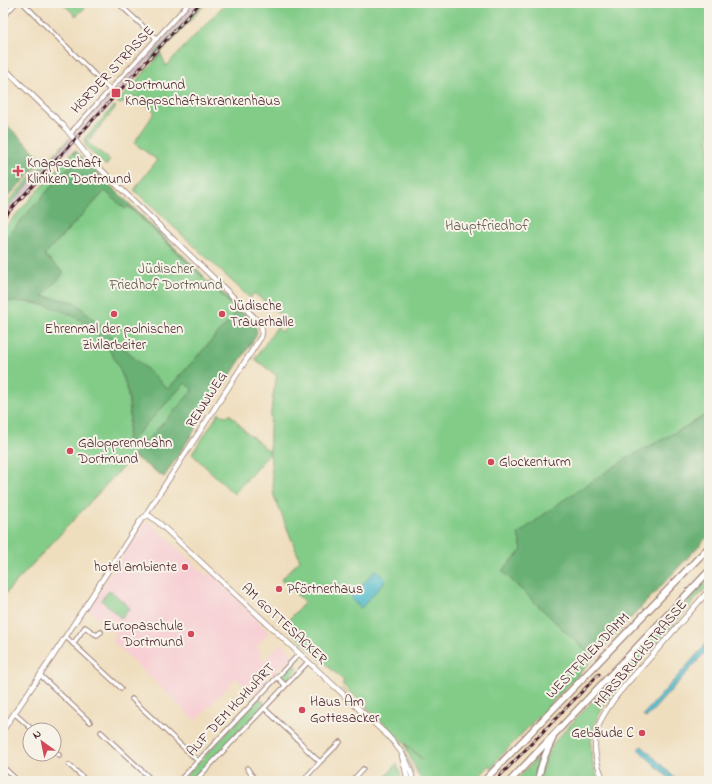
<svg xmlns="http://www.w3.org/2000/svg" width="712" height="784" font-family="'Indie Flower',sans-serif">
  <rect width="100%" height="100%" fill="#f7f3e8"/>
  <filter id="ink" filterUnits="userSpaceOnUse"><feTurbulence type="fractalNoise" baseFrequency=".025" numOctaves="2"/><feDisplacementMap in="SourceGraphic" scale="8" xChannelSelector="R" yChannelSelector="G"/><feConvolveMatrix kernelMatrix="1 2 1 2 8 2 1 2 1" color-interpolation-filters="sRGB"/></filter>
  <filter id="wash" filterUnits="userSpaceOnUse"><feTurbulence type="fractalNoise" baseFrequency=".012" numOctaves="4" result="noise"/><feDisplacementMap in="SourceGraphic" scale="16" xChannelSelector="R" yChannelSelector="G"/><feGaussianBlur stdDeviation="0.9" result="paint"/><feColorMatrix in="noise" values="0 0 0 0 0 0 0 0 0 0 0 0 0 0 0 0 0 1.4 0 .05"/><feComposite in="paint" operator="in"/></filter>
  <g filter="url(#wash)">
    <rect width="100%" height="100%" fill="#efdebe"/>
    <path fill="#f7cfd4" d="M147,522l5,2 54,51 -5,6 9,-9 59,61 -13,14 5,5 -2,3 6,5 15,-17 13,12 -20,21 -2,-2 -5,4 2,3 -14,15 -18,-18 -40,43 -84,-80 5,-5 -29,-27 56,-86z"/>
    <path fill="#d2bdc8" d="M195,3h7l-108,117 -23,26 1,2 -4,4 -2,-1 -63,69v-8z"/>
    <path fill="#82cc88" stroke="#66765a" d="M62,3h22l3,3 -11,10z
      M202,3h4l-52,57 -4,-1z
      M226,3h483v410l-29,17 -158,120 -20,21 69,66 23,21 -99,104 1,1 -4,5 -3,-3 -15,16h-45l-9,-3 -13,-28 -2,-6 18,16 -81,-76 2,-3 -60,-56 21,-23 -24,-22 19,-20 -26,-64 -4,-43 -36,41 -42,-40 27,-41 5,3 7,-1 13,15 26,22c-1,-26 1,-51 7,-76l-22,-17 22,-32 5,5 6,-9 -2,-4 -32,-26 -4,5 -116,-108 23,-30 -23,-17 21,-31 -18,-15 -1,1 -3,-2 -13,8 -3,-2 44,-48 5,12z
      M115,106l1,1 -29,35 23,18 -4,6 -20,-19 -2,-8 29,-32z
      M69,139h1l-67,73v-5l37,-40 5,-4h1z
      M73,152l5,5 -75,84v-12z
      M105,191l20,18 3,-3 110,105 -70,78 -93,-87 -33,-6 22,-23 -20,-18z
      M16,301c16,1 31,3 46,9 37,16 63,52 67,93 2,14 -1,28 -3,43l59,-63 9,7 -191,206v-294z
      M709,578v6c-21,24 -42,48 -63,72 -19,21 -46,47 -53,74 -5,18 -1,34 6,51h-59c1,-14 7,-28 15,-40l52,-55 7,-9 36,-39 3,-3 8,-3z
      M110,590l20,18 -9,10 -20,-18z
      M293,663l5,6 -13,14 -6,-6z
      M341,688l60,54c3,11 9,21 13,32h-1l-8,-19 -4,-7 -8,-11z
      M260,698l5,6 -73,77h-11z
      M542,753h1l-7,28h-21z
      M397,764l4,12 -2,5h-17z"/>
    <path fill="#69b074" stroke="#5a6850" d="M3,121l40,39 -40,42v-47l2,-9 -2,-4z
      M75,150l10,11 119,115 -1,1 -74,-71 -4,3 -20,-18 -61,64 20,18 -22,23 33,6 93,87 70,-78 -29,-28 2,-2 43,42 3,8 -1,5 -92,141 -31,-21 60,-66 -8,-7 -59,63c2,-11 4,-22 4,-33 0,-16 -5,-33 -12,-47 -22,-48 -65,-67 -115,-64v-61l75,-84 -5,-5z
      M709,413v122l-111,118 -4,5 -23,-21 -69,-66 20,-21 -4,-16 44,-33 65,-43 53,-28z"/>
    <path fill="#51bccc" stroke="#4e6e7c" d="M376,570l10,10 -25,28 -11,-10z
      M709,641v7l-63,70 -3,-3z
      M641,746l3,2 34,33h-6l-34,-32z"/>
  </g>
  <g filter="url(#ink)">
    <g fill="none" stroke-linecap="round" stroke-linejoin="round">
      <g stroke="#9c7e74" stroke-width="5.5">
        <path id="minor" d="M23,3l87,87
          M118,3l39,36
          M3,17l13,-14
          M71,134l3,-5 115,-126
          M66,637l55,51
          M73,644l12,-17 10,7 2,1 4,-3
          M40,675l50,47
          M277,677l8,8
          M132,699l66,62
          M264,708l29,27 8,8 7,8 12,11 20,-20
          M14,713l19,17
          M101,732l52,49
          M54,750l5,5
          M69,765l18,16
          M3,767l15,14
          M247,768l9,13
          M179,781l120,-127
          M195,781l113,-119
          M313,781l-6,-5 13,-14
          M352,781l11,-12"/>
      </g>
      <g stroke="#9c7e74" stroke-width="6">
        <path id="tertiary" d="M3,67l60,58 26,33 168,162c5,5 6,11 4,17l-113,174 -1,5 -3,1 -3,3 -88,136 -50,74
          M147,516h3l9,7 228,212c13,13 23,28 26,46
          M402,756l6,25
          M604,781c-7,-16 -11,-30 -8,-47 6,-27 35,-55 53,-75 20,-23 40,-46 60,-69"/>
      </g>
      <g stroke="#9c7e74" stroke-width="8">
        <path id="trunk" d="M484,781l225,-234
          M510,781l199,-210
          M538,781c2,-16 8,-29 15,-43"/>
      </g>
      <use href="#minor" stroke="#fff" stroke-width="3.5"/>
      <use href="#tertiary" stroke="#fff" stroke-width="4.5"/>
      <use href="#trunk" stroke="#fff" stroke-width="5.5"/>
      <g stroke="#4a1f2b" stroke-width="3">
        <path id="rail" d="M3,218l197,-215
          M495,781l104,-107"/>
      </g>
      <use href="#rail" stroke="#f7f3e8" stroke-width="1.5" stroke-dasharray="4.5" stroke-linecap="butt"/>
    </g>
  </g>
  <g fill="#d1495b" stroke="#f7f3e8" stroke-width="1.5">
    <rect x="111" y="88" width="10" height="10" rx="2"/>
    <path d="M16 165h4v4h4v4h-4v4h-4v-4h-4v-4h4z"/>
    <circle cx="114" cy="314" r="4"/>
    <circle cx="222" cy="314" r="4"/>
    <circle cx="70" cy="451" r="4"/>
    <circle cx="491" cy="462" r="4"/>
    <circle cx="185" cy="567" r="4"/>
    <circle cx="279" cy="589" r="4"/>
    <circle cx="191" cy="634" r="4"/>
    <circle cx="302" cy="710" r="4"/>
    <circle cx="642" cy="733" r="4"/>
  </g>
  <g text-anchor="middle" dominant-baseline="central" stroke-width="4" stroke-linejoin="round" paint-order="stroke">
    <g font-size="14" fill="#4a1f2b" stroke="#f7f3e8">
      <text transform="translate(113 70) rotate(-47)">HÖRDER STRASSE</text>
      <text transform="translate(207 400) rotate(-57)">RENNWEG</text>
      <text transform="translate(284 624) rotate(43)">AM GOTTESACKER</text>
      <text transform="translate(641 654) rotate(-50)">MARSBRUCHSTRASSE</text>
      <text transform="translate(588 656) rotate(-46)">WESTFALENDAMM</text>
      <text transform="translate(231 710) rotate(-47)">AUF DEM HOHWART</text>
    </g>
    <g font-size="14" fill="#4a1f2b" stroke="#f7f3e8" text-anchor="start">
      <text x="125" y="85">Dortmund<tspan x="125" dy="16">Knappschaftskrankenhaus</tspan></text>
      <text x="27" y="163">Knappschaft<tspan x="27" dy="16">Kliniken Dortmund</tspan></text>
      <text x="230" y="306">Jüdische<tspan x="230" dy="16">Trauerhalle</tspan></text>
      <text x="114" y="329" text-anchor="middle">Ehrenmal der polnischen<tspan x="114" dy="16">Zivilarbeiter</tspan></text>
      <text x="78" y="443">Galopprennbahn<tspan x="78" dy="16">Dortmund</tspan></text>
      <text x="499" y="462">Glockenturm</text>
      <text x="177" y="567" text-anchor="end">hotel ambiente</text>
      <text x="287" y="589">Pförtnerhaus</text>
      <text x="183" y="626" text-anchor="end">Europaschule<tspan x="183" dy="16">Dortmund</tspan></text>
      <text x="310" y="702">Haus Am<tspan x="310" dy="16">Gottesacker</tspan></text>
      <text x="634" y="733" text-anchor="end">Gebäude C</text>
    </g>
    <g font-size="14" fill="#5b5347" stroke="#f7f3e8">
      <text x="487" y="226">Hauptfriedhof</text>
      <text x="166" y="269">Jüdischer<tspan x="166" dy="16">Friedhof Dortmund</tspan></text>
    </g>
  </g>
  <rect width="712" height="784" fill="none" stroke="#f7f3e8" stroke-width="16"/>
  <g transform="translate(42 742) rotate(327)"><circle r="19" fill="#f7f3e8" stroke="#b29e9c"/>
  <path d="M0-3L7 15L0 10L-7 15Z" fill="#d1495b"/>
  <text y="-6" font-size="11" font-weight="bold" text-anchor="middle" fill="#4a1f2b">N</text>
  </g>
</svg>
